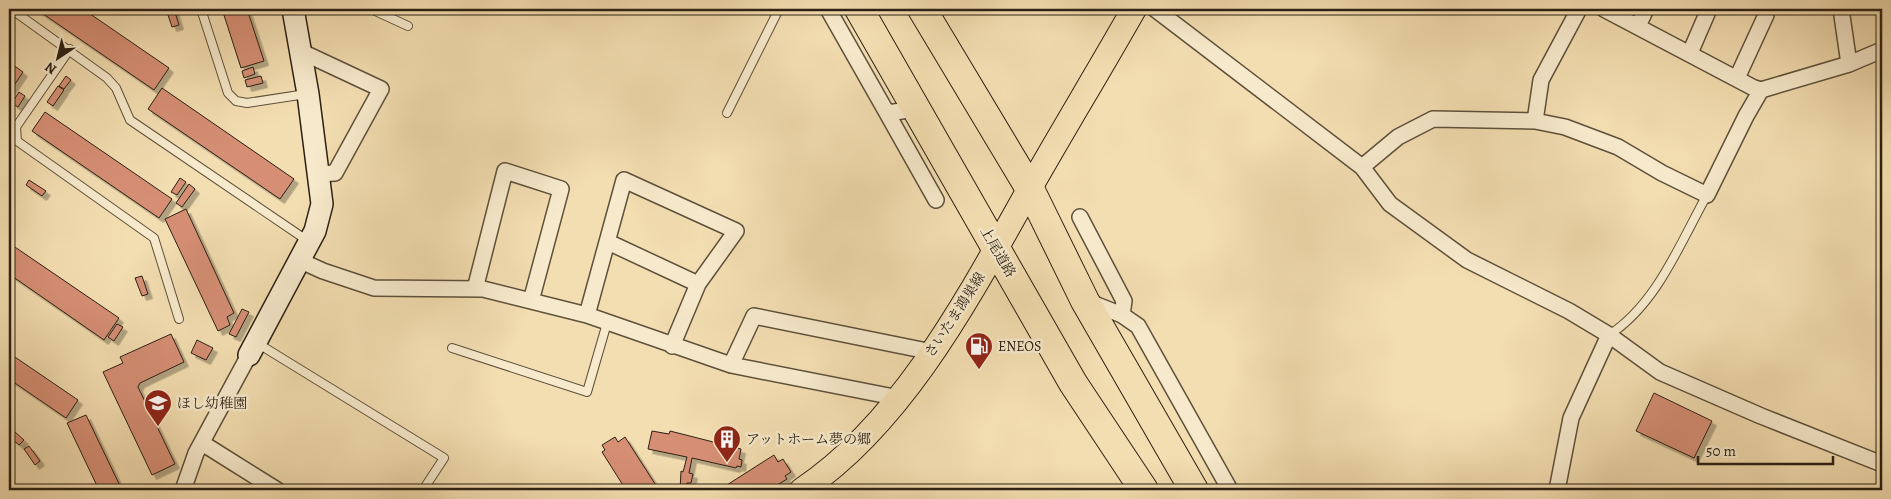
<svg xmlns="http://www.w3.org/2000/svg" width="1891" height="499" font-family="Alegreya,'Noto Serif JP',serif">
  <defs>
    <filter id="shadow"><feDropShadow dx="4.5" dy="4.5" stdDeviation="0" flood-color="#0004"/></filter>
  </defs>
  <rect width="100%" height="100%" fill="#f3deb1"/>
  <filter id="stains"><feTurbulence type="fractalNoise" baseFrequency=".004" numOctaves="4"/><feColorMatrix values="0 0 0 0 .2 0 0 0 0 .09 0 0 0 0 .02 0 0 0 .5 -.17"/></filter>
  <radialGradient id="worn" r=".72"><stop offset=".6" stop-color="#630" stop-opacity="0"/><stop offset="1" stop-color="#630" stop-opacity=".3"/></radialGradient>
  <path fill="#d68f75" stroke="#2c2014" filter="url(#shadow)" d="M36,9h47l86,59 -15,22z
    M166,9h8l5,16 -7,2z
    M222,9h25l17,52 -23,7z
    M9,62l14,10 -14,21z
    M253,67l2,7 -11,4 -2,-7z
    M66,76l5,4 -7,9 -5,-3z
    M261,76l2,7 -16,4 -2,-7z
    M58,86l6,4 -11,16 -6,-4z
    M162,88l132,91 -14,20 -132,-90z
    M19,92l6,4 -7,11 -6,-4z
    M45,112l127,87 -13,19 -127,-87z
    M180,178l6,4 -9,13 -6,-3z
    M29,180l17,11 -4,5 -16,-11z
    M189,184l6,5 -13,18 -6,-4z
    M186,209l48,104 -7,4 3,8 -12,6 -53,-112z
    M9,243l110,75 -15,22 -95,-66z
    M142,276l6,18 -6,2 -7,-18z
    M242,309l7,3 -13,25 -7,-3z
    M117,324l6,3 -9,14 -6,-4z
    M171,334l13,28 -44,21 -2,4 37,77 -23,11 -49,-103 20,-9 -3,-6z
    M197,340l16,8 -7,12 -15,-7z
    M9,353l69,47 -12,18 -57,-39z
    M1654,393l58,28 -18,37 -58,-27z
    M86,415l36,75h-23l-32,-67z
    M652,431l17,3 1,-3 71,18 -2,10 3,1 -1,7 -4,-1 -1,2 -44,-10 -3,15 4,1 -2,9h-4l-2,7h-5l1,-19 2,1 4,-15 -39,-8z
    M15,432l9,8 -5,5 -9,-8z
    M615,437l3,5 7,-5 34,53h-33l-24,-38 3,-2 -3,-5z
    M29,446l11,15 -5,4 -11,-16z
    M774,455l4,7 5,-3 8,13 -6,4 2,3 -18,11h-50z"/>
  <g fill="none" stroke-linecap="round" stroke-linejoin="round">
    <g stroke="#5e503b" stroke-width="10">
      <path id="lane" d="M11,9l96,69 9,10 14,32 178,121
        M201,9l27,84 8,8 11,2 59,-9
        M371,9l37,17
        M70,49l-54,78 1,14 137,97 25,81
        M727,113l52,-104
        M1609,335c48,-31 71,-92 98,-140
        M257,343l187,115 -21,32
        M452,348l135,44 20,-69"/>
    </g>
    <g stroke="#5e503b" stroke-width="18">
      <path id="street" d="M828,9l59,104 29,-4
        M1155,9l207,158 28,37 77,56 102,51 40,24 51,37 101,44 121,48
        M1604,9l148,78 9,3
        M1841,9l8,55
        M1638,26l8,-17
        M302,52l79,37 -46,84 -17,1
        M1690,53l19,-44
        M1737,78l29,-63v-6
        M887,113l49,87
        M1535,121l6,-41 38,-71
        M1362,167l36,-30 35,-18 102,2 30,6 53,20 44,26 45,22 39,-79 15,-26 88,-26 33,-14
        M1080,217l44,84 -2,14 16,11 92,164
        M608,242l90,42
        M301,261l22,10 51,17 109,1 104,26 144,50 168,33
        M475,289l30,-118 56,18 -30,112
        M1087,301l35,14
        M587,315l37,-135 112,51 -38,53 -26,62
        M731,365l23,-49 178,36
        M202,443l75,47
        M183,490l13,-37 53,-98
        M1557,490l14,-72 38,-83"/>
    </g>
    <g stroke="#2c2014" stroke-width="24">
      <path id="secondary" d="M249,355l66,-124 7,-27 -14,-110 -15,-85"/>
    </g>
    <g stroke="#2c2014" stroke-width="26">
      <path id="primary" d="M802,490c102,-68 169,-197 228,-302 34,-60 70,-119 104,-179"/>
    </g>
    <g stroke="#2c2014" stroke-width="30">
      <path id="highway" d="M859,9l214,374 71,107
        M922,9l108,180 55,112 109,189"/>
    </g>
    <use href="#lane" stroke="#f7eacc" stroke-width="8"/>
    <use href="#street" stroke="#f7eacc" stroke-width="15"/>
    <use href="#secondary" stroke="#f7eacc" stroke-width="21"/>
    <use href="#primary" stroke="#f3deb1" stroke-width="24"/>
    <use href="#highway" stroke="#f3deb1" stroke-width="28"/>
  </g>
  <defs>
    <g id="fuel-pin" transform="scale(1.4375)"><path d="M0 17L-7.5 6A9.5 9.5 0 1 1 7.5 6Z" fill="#8f2418" stroke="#f7eacc"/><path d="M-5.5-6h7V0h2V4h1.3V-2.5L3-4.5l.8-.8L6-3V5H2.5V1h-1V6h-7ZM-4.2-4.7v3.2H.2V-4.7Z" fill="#fff"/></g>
    <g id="school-pin" transform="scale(1.4375)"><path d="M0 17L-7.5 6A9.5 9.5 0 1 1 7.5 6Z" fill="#8f2418" stroke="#f7eacc"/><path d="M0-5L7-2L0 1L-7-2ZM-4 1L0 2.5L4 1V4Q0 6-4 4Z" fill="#fff"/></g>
    <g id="building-pin" transform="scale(1.4375)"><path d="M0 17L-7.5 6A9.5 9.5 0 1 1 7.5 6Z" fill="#8f2418" stroke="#f7eacc"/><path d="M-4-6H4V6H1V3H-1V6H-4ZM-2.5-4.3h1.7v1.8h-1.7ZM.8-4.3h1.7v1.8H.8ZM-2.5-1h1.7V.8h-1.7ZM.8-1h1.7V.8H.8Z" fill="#fff"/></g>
  </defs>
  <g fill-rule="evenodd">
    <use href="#fuel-pin" x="979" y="346"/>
    <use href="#school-pin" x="158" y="403"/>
    <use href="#building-pin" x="727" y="439"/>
  </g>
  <g text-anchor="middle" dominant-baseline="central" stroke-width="5" stroke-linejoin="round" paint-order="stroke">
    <g font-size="14" fill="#2c2014" stroke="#f7eacc">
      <text transform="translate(998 252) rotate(60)">上尾道路</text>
      <text transform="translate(955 315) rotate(-57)">さいたま鴻巣線</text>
    </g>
    <g font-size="14" fill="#2c2014" stroke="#f7eacc" text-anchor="start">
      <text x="998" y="346">ENEOS</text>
      <text x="177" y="403">ほし幼稚園</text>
      <text x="746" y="439">アットホーム夢の郷</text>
    </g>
  </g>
  <rect width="1891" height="499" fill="none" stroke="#f3deb1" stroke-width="30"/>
  <rect x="10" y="10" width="1871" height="479" fill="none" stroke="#2c2014" stroke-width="2.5"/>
  <rect x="15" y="15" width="1861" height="469" fill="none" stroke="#2c2014"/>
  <g transform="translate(58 58) rotate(215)" stroke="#f7eacc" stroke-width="4" paint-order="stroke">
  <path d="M0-4L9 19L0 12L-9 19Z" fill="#2c2014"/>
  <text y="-8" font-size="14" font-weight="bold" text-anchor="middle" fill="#2c2014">N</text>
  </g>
  <path d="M1698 456v8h135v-8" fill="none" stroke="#2c2014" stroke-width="2.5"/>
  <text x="1706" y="456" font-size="15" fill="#2c2014" stroke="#f7eacc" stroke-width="4" paint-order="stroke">50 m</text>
  <rect width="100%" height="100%" filter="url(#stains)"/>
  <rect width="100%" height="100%" fill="url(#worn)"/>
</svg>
